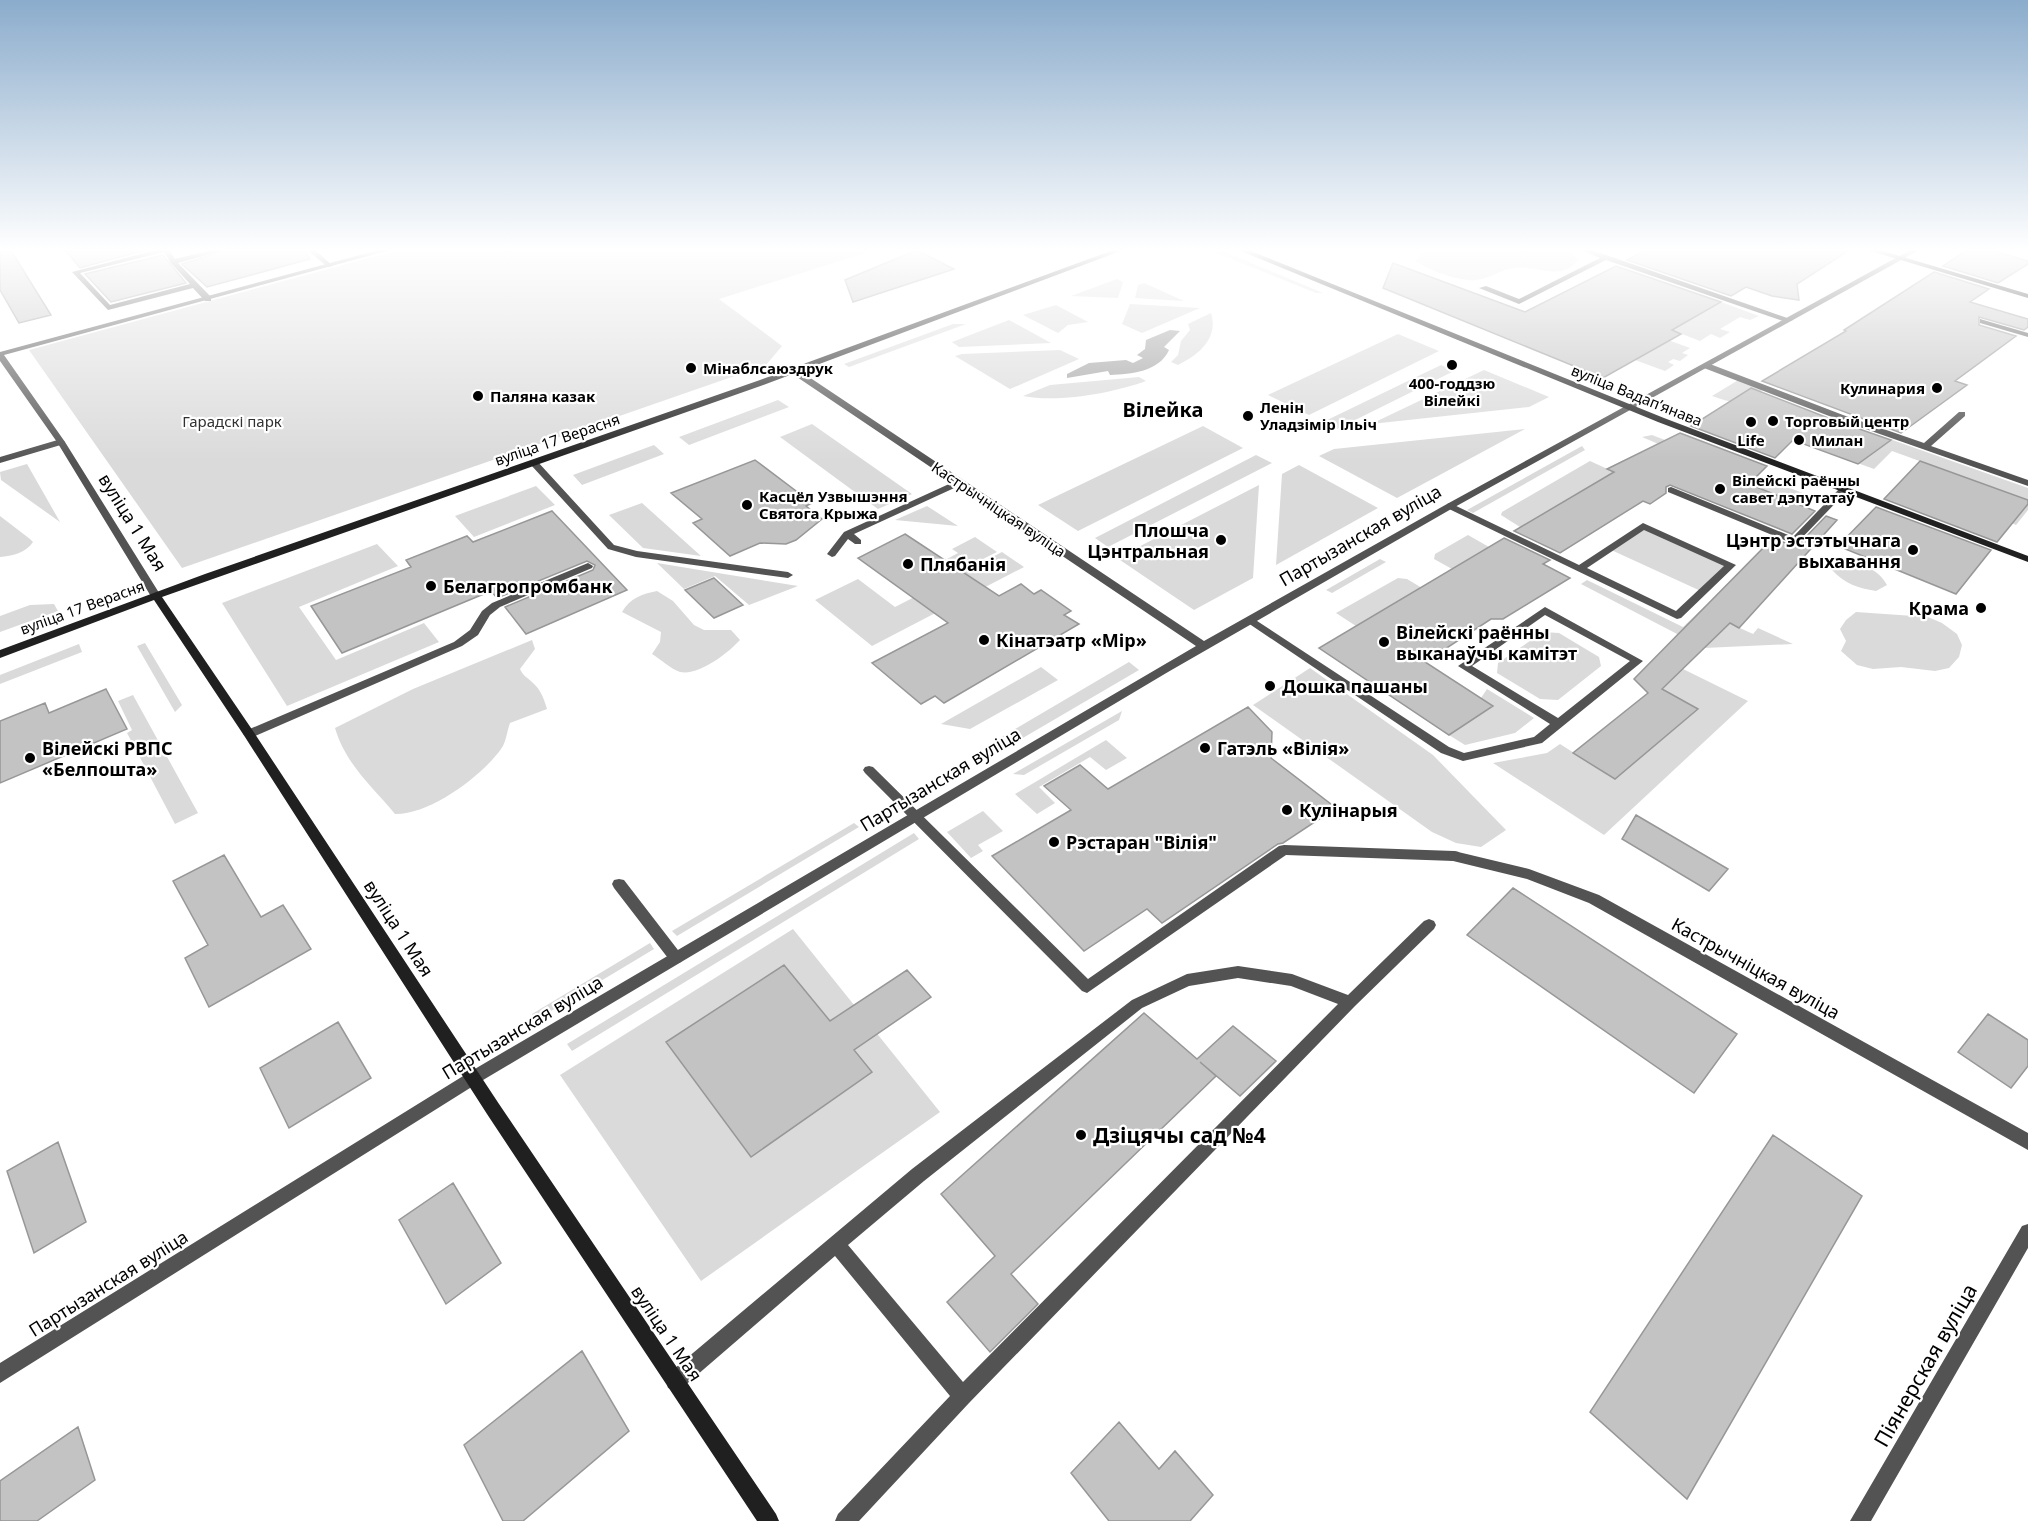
<svg xmlns="http://www.w3.org/2000/svg" width="2028" height="1521" font-family="'Noto Sans',sans-serif">
  <rect width="100%" height="100%" fill="#fff"/>
  <path fill="#dadada" d="M402,249h476l-159,50 63,47 -16,19 -584,203 -153,-218z
    M1207,249h11l105,44h-7z
    M1426,249h141l11,10c-14,24 -44,5 -65,9 -17,3 -27,14 -45,12 -18,-2 -38,-10 -53,-19z
    M1117,279l6,3 -5,16 -47,-2z
    M1144,283l40,18 -49,-3 3,-13z
    M1721,302l38,14 -9,4 -10,-3 -20,12 10,3 -10,6 -9,-4 -11,7 -28,-11z
    M1130,304l70,4 -58,25 -20,-9z
    M1056,305l32,17 -20,3 -10,8 -35,-18z
    M1211,313c8,26 -13,42 -33,52l-7,-3 7,-7 3,-14 9,-11 -2,-6z
    M1009,320l42,23 -92,4 -7,-5z
    M953,324h13l-117,43 -5,-3z
    M1398,334l41,17 -130,64 -41,-20z
    M1660,337l30,11 -8,5 6,2 -8,6 -7,-2 -5,3 6,3 -9,6 -38,-14z
    M1060,350l19,9 -69,30 -55,-33 7,-2z
    M1441,365l13,6 -117,58 -14,-7z
    M1484,370l65,27 -20,10 -158,17z
    M1139,377l7,4c-33,12 -88,22 -123,15l27,-11z
    M1740,379l25,9c-21,17 -28,17 -53,8z
    M778,400l11,7 -100,38 -10,-8z
    M1836,420l192,68v22l-12,15 -41,-18 16,-20 -99,-36 -18,18 -22,-8 -25,-33z
    M812,424l100,70 -34,15 -98,-72z
    M1203,426l40,22 -165,83 -40,-26z
    M1525,429l-128,69 -78,-42 15,-7z
    M1652,435l156,60v13l-107,-43 2,-2 -61,-26z
    M654,445l10,9 -82,31 -9,-10z
    M1582,446l3,4 -112,63 -6,-3z
    M1256,455l16,8 -164,84 -13,-9z
    M1590,461l24,11 -94,55 -19,-12 1,-3z
    M27,464l33,58 -59,-42 -1,-8z
    M1299,465l79,43 -102,57 6,-91z
    M1259,485l-6,93 -59,32 -77,-52z
    M536,486l19,19 -81,32 -19,-21z
    M642,503l59,53 -58,-8 -34,-33z
    M927,506l31,20 -63,-6z
    M0,516l30,23 3,3c-7,11 -21,14 -33,15z
    M1643,526l88,39 -28,27 -94,-43z
    M1468,535l21,12 -37,22 -18,-10 1,-5z
    M975,537l22,15 -34,17 -16,-10 11,-6 -6,-4z
    M377,544l21,22 -99,41 37,53 88,-37 15,19 -152,64 -65,-103z
    M1002,552l22,15 -152,79 -57,-46 43,-21 37,28z
    M1380,559l6,3 -54,31 -6,-3z
    M657,563l141,23 -49,19 -34,-29 -31,13z
    M1843,563c18,1 35,5 44,22l-11,6c-18,-3 -31,-7 -44,-21z
    M1398,578l9,1 15,9 -66,38 -20,-13z
    M1587,580l96,47 22,-21 16,8 -3,4 35,16 5,-6 35,16 -89,4 -123,-64z
    M657,591l16,10 21,24 10,5h27l9,10c-12,13 -41,36 -60,32 -9,-3 -20,-13 -28,-18l8,-12 1,-10 -39,-20c8,-14 20,-18 35,-21z
    M54,604l4,7 -58,21v-16l30,-11z
    M1856,612l72,5 14,6 15,11 5,11 -3,12 -10,11 -14,3 -34,-4 -28,2 -16,-4 -16,-14 5,-10 -6,-12 6,-9z
    M1543,632l16,1 40,24 2,9 -43,34 -18,-1 -43,-26 1,-10z
    M532,640l3,9 -15,20c3,7 7,8 13,14 8,7 11,16 14,26l-37,14c-3,8 -4,20 -9,26 -20,28 -72,66 -106,65 -23,-28 -49,-49 -60,-86l78,-39z
    M145,643l37,62 -7,7 -38,-66z
    M79,644l3,8 -82,32v-9z
    M1129,662l10,8 -142,83 -9,-8z
    M1041,667l17,13 -88,49 -29,-5z
    M1310,668l123,87 73,75 -25,17 -25,-4 -24,-11 -179,-127z
    M1683,669l65,32 -144,134 -111,-72 54,-10 13,-9 55,35 42,-93z
    M1487,689l47,29 -19,15 -50,12 -16,-10 44,-29 -12,-8z
    M133,695l65,118 -23,11 -48,-91 5,-3 -14,-29z
    M1122,711l-3,9 -95,55 -11,-1z
    M1106,740l21,18 -21,12 -16,-13 -51,30 16,16 -18,11 -22,-20z
    M983,811l20,20 -25,14 5,6 -12,7 -24,-26z
    M854,823l5,4 -182,109 -5,-5z
    M914,833l5,6 -347,212 -5,-7z
    M793,929l147,183 -239,169 -141,-206z
    M650,943l4,6 -118,71 -4,-6z"/>
  <path fill="#a1a1a1" d="M1170,330l10,1 -16,16 5,3c-10,22 -38,24 -59,25l-2,-4 -41,7v-4l22,-11 37,-3 7,3 10,-5 -6,-3 8,-6 1,-9z"/>
  <path fill="#c3c3c3" stroke="#979797" stroke-width="1.5" d="M0,249h10l41,66 -32,8 -19,-33z
    M64,249h85l-69,19z
    M231,249h73l6,10 -103,28 -25,-23z
    M1647,249h204l-54,35 2,16 -27,-4 -26,-9 -15,9 -104,-36z
    M1968,249h20l40,12v3l-30,19 -55,-17z
    M917,250l37,19 -101,33 -8,-22z
    M163,255l23,28 -75,19 -26,-28z
    M1393,263l132,49 91,-46 105,36 -49,28 9,4 -78,44 -220,-90z
    M1934,272l55,17 -19,13 58,17v8l-4,3 -45,-13v8l37,11 -61,45 12,4 -66,48 -139,-52 84,-50 -2,-1z
    M1751,388l85,33 55,19 -33,24 -65,-24 -18,18 -84,-32z
    M1680,433l87,33 -18,18 66,27 -23,23 -122,-49 -4,2v6l-16,11 -7,-3 -83,52 -46,-22 100,-59 -7,-3z
    M755,460l57,43 -6,3 16,13 -26,21 -10,4 -26,-1 -30,13 -37,-33 9,-4 -31,-26z
    M1920,461l108,39v4l-31,38 -113,-43z
    M1876,507l115,43 -35,44 -118,-48z
    M552,511l75,79 -101,44 -21,-27 88,-37 2,-5 -8,-4 -90,37 -6,-7 -149,62 -31,-47 100,-39 -5,-7 61,-24 6,6z
    M1826,516l11,4 -98,108 -9,-5 -68,66 36,20 -83,70 -42,-26 75,-60 -14,-14 139,-141 20,8 5,-1z
    M905,534l94,62 22,-12 13,10 7,-4 30,21 -7,4 15,9 -135,79 -9,-7 -14,8 -49,-41 76,-40 -90,-65z
    M1504,538l46,22 -7,4 27,14 -67,41h-12l-66,43 68,44 -44,29 -130,-87z
    M714,578l29,27 -29,13 -29,-28z
    M106,689l21,40 -127,54v-62l45,-18 4,10z
    M1248,707l24,25 -1,26 65,50 -53,35 -5,1 -116,79 -15,-14 -63,42 -92,-95 79,-46 -27,-24 36,-21 28,24z
    M1636,815l92,54 -19,22 -87,-52z
    M224,855l37,62 22,-12 28,44 -102,58 -24,-49 23,-13 -35,-64z
    M1513,888l224,146 -43,59 -227,-158z
    M784,965l46,56 77,-51 24,27 -77,53 18,22 -121,85 -85,-115z
    M1144,1013l53,46 36,-33 43,35 -36,35 -40,-34 16,14 -205,198 27,30 -48,48 -43,-50 48,-46 -54,-62z
    M1988,1014l40,26v26l-17,22 -53,-36z
    M338,1022l33,56 -82,50 -29,-60z
    M1773,1135l89,61 -175,303 -97,-87z
    M58,1142l28,80 -52,31 -27,-82z
    M453,1183l48,80 -55,41 -47,-84z
    M582,1351l47,80 -106,90h-20l-39,-76z
    M1119,1422l40,47 16,-18 38,44 -23,26h-81l-38,-48z
    M78,1427l17,53 -58,41h-37v-40z"/>
  <g fill="none" stroke-linecap="round" stroke-linejoin="round">
    <path fill="#535353" fill-rule="evenodd" d="M160,249h9l6,10 41,-10h13l-51,14 33,34v4h-6l-12,-13 -85,22 -36,-38zM164,252l7,11 19,21 -80,21 -30,-32z
      M306,249h8l19,17 -5,1z
      M1578,249h11l204,71 -7,2 -180,-62 -87,44 -40,-16 7,-2 33,13 81,-41z
      M1980,319l48,14v4l-48,-14z
      M1704,364h6l133,51 81,28 35,-31h6v4l-34,30 97,34v6l-191,-67 -133,-51z
      M61,439l4,3 -1,2 -64,19v-6z
      M534,460l3,1 77,84 23,6 151,21 5,3 -5,3 -152,-21 -28,-8 -77,-84v-4z
      M960,479l5,3 -2,2 -109,50 7,6v4h-6l-7,-5 -13,17 -3,1 -5,-3 17,-22z
      M1671,487l122,50 47,-49h6l2,2 -51,53 -3,1 -126,-52v-4z
      M1450,503l129,62 64,-42 93,42 -55,53 -4,1 -230,-111v-4zM1644,530l80,36 -48,45 -89,-43z
      M588,563l5,3 -1,2 -92,39 -10,8 -12,20 -16,11 -209,91 -4,1 -6,-4 2,-3 209,-89 16,-12 12,-19 10,-8z
      M1545,607l98,54 -101,82 -79,18 -22,-8 -196,-132 1,-2h8l195,128 15,6 70,-16 16,-13 -92,-58zM1545,615l85,46 -72,57 -86,-52z
      M869,766l4,1 215,212 191,-133 5,-1 170,6 5,1 1,4 -1,4 -5,1 -168,-6 -199,138 -5,-2 -217,-218 -2,-3 2,-3z
      M619,879l5,1 57,74 2,4 -2,4 -5,2 -5,-2 -57,-74 -2,-4 2,-4z
      M1429,919l5,2 2,4 -2,4 -79,77 -386,397 -110,118h-24l3,-7 112,-118 -115,-140 -153,132 -7,2 -7,-2 -2,-7 2,-7 244,-205 220,-169 55,-26 51,-8 54,8 56,21 76,-74zM1238,978l53,8 47,18 -375,378 -115,-137 76,-64 218,-173 47,-22z"/>
    <path fill="#535353" fill-rule="evenodd" d="M382,249h12l-390,106 61,87 96,154 -1,2h-8l-95,-156 -57,-81v-9z
      M1912,249h9l-468,259 -285,164 -690,411 -478,300v-20l468,-290 728,-427 -405,-273v-4h6l407,272 243,-137z
      M1454,851l75,18 70,26 429,238v17l-439,-247 -62,-24 -78,-19 -1,-4 1,-4z
      M2028,1224v24l-157,273h-21l172,-295z"/>
    <path fill="#202020" fill-rule="evenodd" d="M1116,249h10l-360,135 -604,213 91,134 246,373 277,410 3,7h-22l-270,-407 -242,-377 -91,-137 -154,58v-8l205,-76 555,-194z
      M1236,249h10l418,169 364,138v6l-370,-140z
      M1864,249h12l152,45v4z"/>
  </g>
  <linearGradient id="sky" x2="0" y2="1"><stop stop-color="#8baccc"/><stop offset="0.54" stop-color="#fff"/><stop offset="1" stop-color="#fff" stop-opacity="0"/></linearGradient>
  <rect width="2028" height="462" fill="url(#sky)"/>
  <g fill="#000" stroke="#fff" stroke-width="2">
    <circle cx="1452" cy="365" r="6"/>
    <circle cx="691" cy="368" r="6"/>
    <circle cx="1937" cy="388" r="6"/>
    <circle cx="478" cy="396" r="6"/>
    <circle cx="1248" cy="416" r="6"/>
    <circle cx="1773" cy="421" r="6"/>
    <circle cx="1751" cy="422" r="6"/>
    <circle cx="1799" cy="440" r="6"/>
    <circle cx="1720" cy="489" r="6"/>
    <circle cx="747" cy="505" r="6"/>
    <circle cx="1221" cy="540" r="6"/>
    <circle cx="1913" cy="550" r="6"/>
    <circle cx="908" cy="564" r="6"/>
    <circle cx="431" cy="586" r="6"/>
    <circle cx="1981" cy="608" r="6"/>
    <circle cx="984" cy="640" r="6"/>
    <circle cx="1384" cy="642" r="6"/>
    <circle cx="1270" cy="686" r="6"/>
    <circle cx="1205" cy="748" r="6"/>
    <circle cx="30" cy="758" r="6"/>
    <circle cx="1287" cy="810" r="6"/>
    <circle cx="1054" cy="842" r="6"/>
    <circle cx="1081" cy="1135" r="6"/>
  </g>
  <g text-anchor="middle" dominant-baseline="central" stroke-width="4.5" stroke-linejoin="round" paint-order="stroke">
    <g font-size="15" font-weight="bold" fill="#000" stroke="#fff" text-anchor="start">
      <text x="703" y="368">Мінаблсаюздрук</text>
      <text x="1452" y="383" text-anchor="middle">400-годдзю<tspan x="1452" dy="17">Вілейкі</tspan></text>
      <text x="1925" y="388" text-anchor="end">Кулинария</text>
      <text x="490" y="396">Паляна казак</text>
      <text x="1260" y="407">Ленін<tspan x="1260" dy="17">Уладзімір Ільіч</tspan></text>
      <text x="1785" y="421">Торговый центр</text>
      <text x="1751" y="440" text-anchor="middle">Life</text>
      <text x="1811" y="440">Милан</text>
      <text x="1732" y="480">Вілейскі раённы<tspan x="1732" dy="17">савет дэпутатаў</tspan></text>
      <text x="759" y="496">Касцёл Узвышэння<tspan x="759" dy="17">Святога Крыжа</tspan></text>
    </g>
    <g font-size="15" fill="#000" stroke="#fff">
      <text transform="translate(1637 395) rotate(22)">вуліца Вадапʼянава</text>
      <text transform="translate(557 439) rotate(-19)">вуліца 17 Верасня</text>
      <text transform="translate(999 509) rotate(34)">Кастрычніцкая вуліца</text>
      <text transform="translate(82 607) rotate(-20)">вуліца 17 Верасня</text>
    </g>
    <g font-size="15" fill="#313131" stroke="#fff">
      <text x="232" y="421">Гарадскі парк</text>
    </g>
    <g font-size="18" fill="#000" stroke="#fff">
      <text transform="translate(133 522) rotate(58)">вуліца 1 Мая</text>
      <text transform="translate(1360 535) rotate(-30)">Партызанская вуліца</text>
      <text transform="translate(940 779) rotate(-31)">Партызанская вуліца</text>
      <text transform="translate(399 928) rotate(57)">вуліца 1 Мая</text>
      <text transform="translate(1756 968) rotate(29)">Кастрычніцкая вуліца</text>
      <text transform="translate(522 1027) rotate(-31)">Партызанская вуліца</text>
      <text transform="translate(108 1283) rotate(-32)">Партызанская вуліца</text>
      <text transform="translate(667 1333) rotate(56)">вуліца 1 Мая</text>
    </g>
    <g font-size="18" font-weight="bold" fill="#000" stroke="#fff" text-anchor="start">
      <text x="1209" y="530" text-anchor="end">Плошча<tspan x="1209" dy="21">Цэнтральная</tspan></text>
      <text x="1901" y="540" text-anchor="end">Цэнтр эстэтычнага<tspan x="1901" dy="21">выхавання</tspan></text>
      <text x="920" y="564">Плябанія</text>
      <text x="443" y="586">Белагропромбанк</text>
      <text x="1969" y="608" text-anchor="end">Крама</text>
      <text x="1396" y="632">Вілейскі раённы<tspan x="1396" dy="21">выканаўчы камітэт</tspan></text>
      <text x="996" y="640">Кінатэатр «Мір»</text>
      <text x="1282" y="686">Дошка пашаны</text>
      <text x="42" y="748">Вілейскі РВПС<tspan x="42" dy="21">«Белпошта»</tspan></text>
      <text x="1217" y="748">Гатэль «Вілія»</text>
      <text x="1299" y="810">Кулінарыя</text>
      <text x="1066" y="842">Рэстаран "Вілія"</text>
    </g>
    <g font-size="20" font-weight="bold" fill="#000" stroke="#fff">
      <text x="1163" y="409">Вілейка</text>
    </g>
    <g font-size="21" font-weight="bold" fill="#000" stroke="#fff" text-anchor="start">
      <text x="1093" y="1135">Дзіцячы сад №4</text>
    </g>
    <g font-size="21" fill="#000" stroke="#fff">
      <text transform="translate(1925 1365) rotate(-60)">Піянерская вуліца</text>
    </g>
  </g>
</svg>
